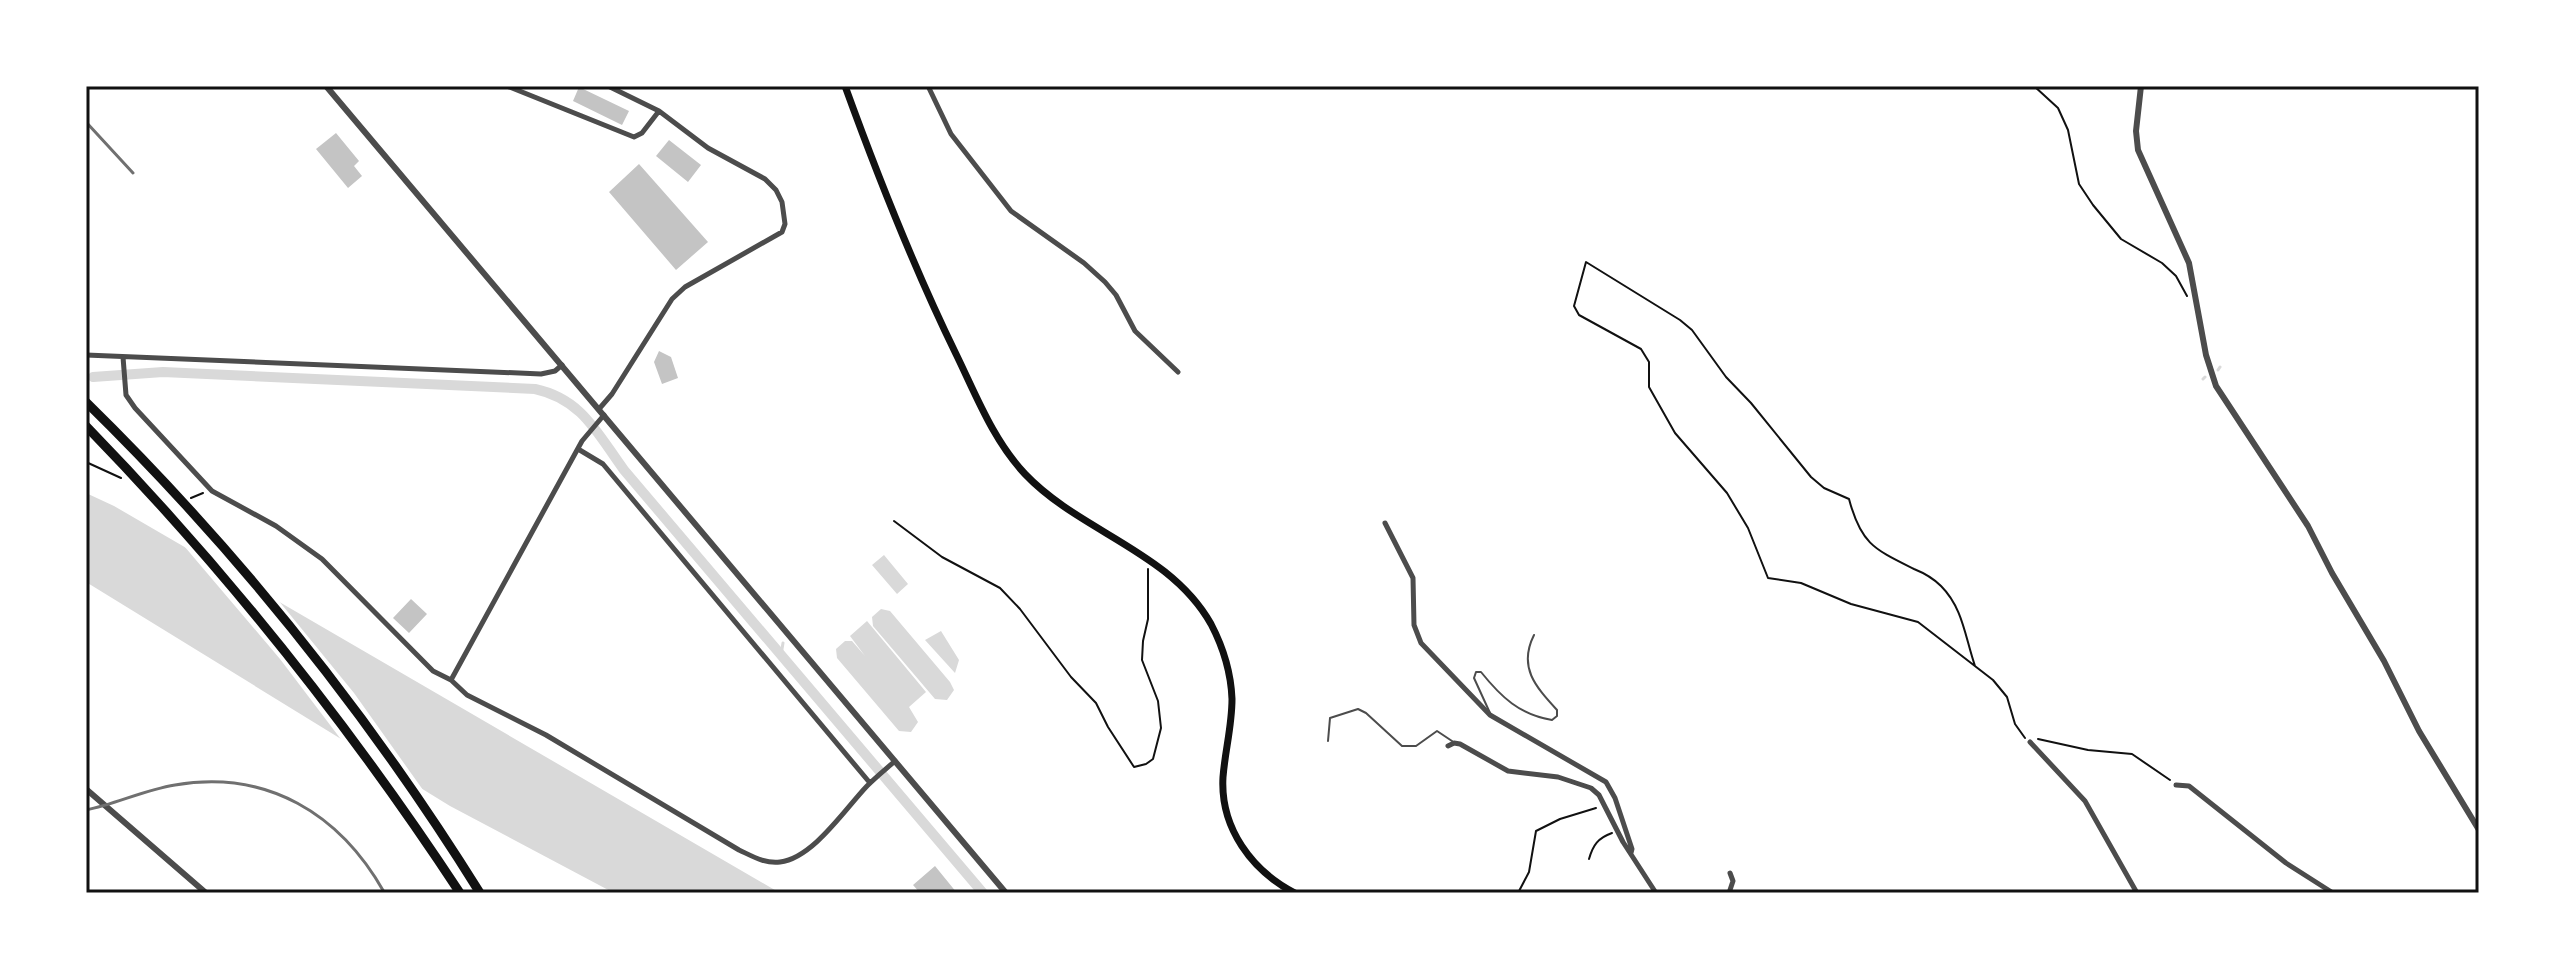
<svg xmlns="http://www.w3.org/2000/svg" width="2565" height="979" font-family="Jost,sans-serif">
  <rect width="100%" height="100%" fill="#fff"/>
  <path fill="#d9d9d9" d="M86,493l28,13 666,387h-166l-164,-87 -364,-224z
    M884,555l24,29 -11,10 -25,-29z
    M881,609l9,2 60,71 4,8 -7,10 -12,-1 -62,-73 -1,-9z
    M867,621l59,71 -17,15 9,15 -7,10 -12,-1 -62,-73 -1,-9 9,-8h7l13,15 -15,-20z
    M941,631l18,29 -4,13 -30,-33z"/>
  <path fill="#fff" d="M179,540l95,55 80,98 74,104 -82,-51 -66,-87z"/>
  <g fill="none" stroke-linecap="round" stroke-linejoin="round">
    <path stroke="#d9d9d9" stroke-width="3" d="M2218,370l2,-3
      M2203,379l2,-2
      M781,655l2,-12"/>
    <path stroke="#d9d9d9" stroke-width="10" d="M93,377l70,-5 372,17c47,10 62,44 89,81l359,423"/>
  </g>
  <path fill="#c4c4c4" d="M579,87l50,24 -7,14 -49,-24z
    M336,133l23,28 -5,5 8,10 -14,12 -32,-39z
    M669,140l32,25 -13,17 -32,-26z
    M639,164l69,78 -32,28 -67,-78z
    M659,351l12,6 7,21 -16,6 -8,-22z
    M411,599l16,15 -18,19 -16,-15z
    M935,866l22,27h-37l-7,-8z"/>
  <g fill="none" stroke-linecap="round" stroke-linejoin="round">
    <path stroke="#111" stroke-width="2" d="M2034,86l24,22 10,22 11,54 14,21 28,34 41,24 14,13 11,20
      M86,462l35,16
      M191,498l12,-5
      M894,521l48,36 58,31 20,21 51,68 25,26 12,24 26,40 12,-3 7,-5 8,-31 -3,-27 -16,-41 1,-19 5,-22v-50
      M1975,666c-10,-29 -12,-58 -34,-80 -8,-8 -17,-13 -27,-17 -40,-20 -53,-25 -65,-70l-25,-11 -13,-11 -60,-74 -25,-26 -34,-47 -12,-10 -94,-58 -12,44 5,9 62,34 8,13v25l26,46 52,60 21,35 20,50 33,5 50,21 67,18 75,58 14,17 8,27 10,14
      M2038,739l50,11 44,4 38,26
      M1589,859c4,-14 9,-21 23,-26
      M1518,893l11,-21 7,-41 24,-12 36,-11"/>
    <path stroke="#4c4c4c" stroke-width="2" d="M1490,713l-16,-35 2,-6h5c20,25 39,43 71,48l5,-4v-6c-22,-24 -39,-43 -23,-75
      M1328,741l2,-23 28,-9 8,4 36,33h14l21,-15 15,10"/>
    <path stroke="#4c4c4c" stroke-width="5" d="M507,86l127,51 8,-4 17,-22
      M928,86l23,48 60,77 73,52 21,19 11,13 19,36 43,41
      M86,355l455,19 14,-3 7,-6
      M123,357l3,38 9,13 77,83 64,35 46,33 111,112 18,9 16,15 79,40 193,115c13,6 26,14 41,12 33,-4 65,-53 87,-76 9,-9 19,-17 28,-25
      M599,409l13,-15 60,-95 13,-12 97,-55 3,-8 -3,-22 -6,-12 -11,-11 -57,-31 -49,-37 -51,-25
      M578,449l25,15 267,319
      M1385,523l28,55 1,47 7,18 69,72 116,67 9,16 17,51 -1,4
      M451,680l131,-239 22,-26
      M2030,742l55,59 52,92
      M1448,746l6,-3 6,1 48,27 50,6 33,11 8,7 24,47 33,51
      M2176,785l13,1 97,77 47,30
      M1729,893l4,-12 -3,-8"/>
    <path stroke="#4c4c4c" stroke-width="6" d="M326,86l680,807
      M2141,86l-5,45 2,19 51,113 17,92 10,31 92,140 24,47 52,88 35,70 60,99
      M86,789l120,104"/>
    <path stroke="#111" stroke-width="7" d="M845,86c33,91 68,180 111,268 20,41 37,86 69,120 55,58 145,77 186,150 12,23 20,49 21,75 0,27 -7,52 -9,78 -3,51 29,94 72,116"/>
    <path stroke="#111" stroke-width="9" d="M86,402c150,147 283,313 394,491
      M86,426c140,144 264,300 374,467"/>
    <path stroke="#707070" stroke-width="3" d="M86,122l47,51
      M86,810c30,-6 58,-20 89,-25 92,-16 165,29 209,107"/>
  </g>
  <rect width="2565" height="979" fill="none" stroke="#ffffff" stroke-width="176"/>
  <rect x="88" y="88" width="2389" height="803" fill="none" stroke="#111" stroke-width="3"/>
</svg>
